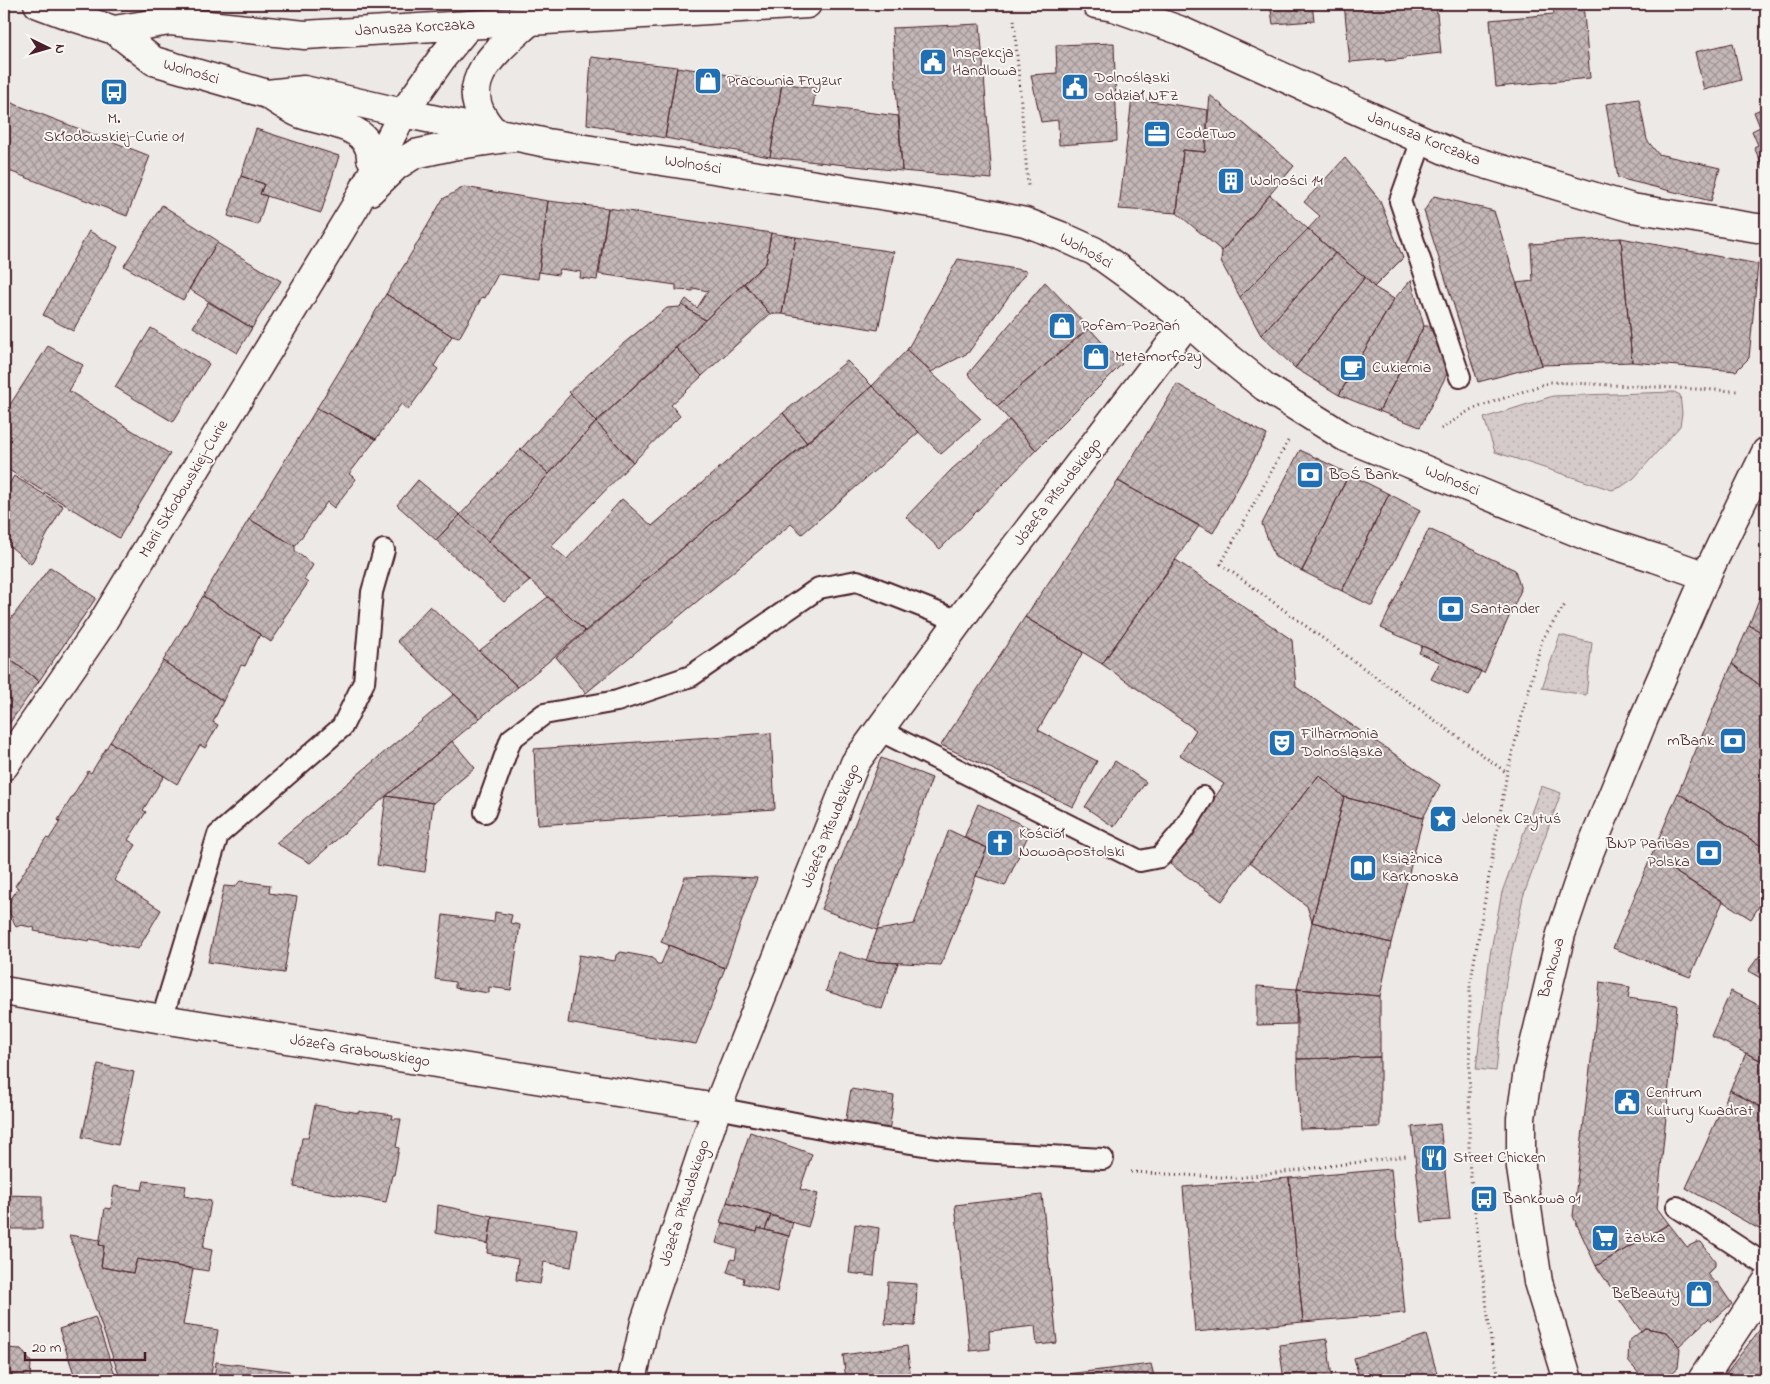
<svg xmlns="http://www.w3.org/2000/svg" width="1770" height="1384" font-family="'Indie Flower',sans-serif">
  <defs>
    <pattern id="grass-dots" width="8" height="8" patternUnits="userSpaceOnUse" patternTransform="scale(1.25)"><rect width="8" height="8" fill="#d4cbca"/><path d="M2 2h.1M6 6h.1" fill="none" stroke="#b8aeae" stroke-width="1.8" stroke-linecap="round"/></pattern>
    <pattern id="building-cross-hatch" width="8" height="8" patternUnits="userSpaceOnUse" patternTransform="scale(1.25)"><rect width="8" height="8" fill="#c4b7b7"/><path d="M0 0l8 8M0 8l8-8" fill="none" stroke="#a19495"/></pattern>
  </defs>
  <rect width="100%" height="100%" fill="#ece9e6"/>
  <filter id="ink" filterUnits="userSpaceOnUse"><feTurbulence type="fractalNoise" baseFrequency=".02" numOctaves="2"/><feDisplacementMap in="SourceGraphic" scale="10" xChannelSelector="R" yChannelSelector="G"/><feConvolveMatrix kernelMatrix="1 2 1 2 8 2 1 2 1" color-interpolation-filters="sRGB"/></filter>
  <g filter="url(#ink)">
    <path fill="url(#grass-dots)" stroke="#8f757a" d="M1674,392l6,3 2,18 -2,13 -46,52 -13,9 -9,3 -117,-38 -11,-34 69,-22z
      M1560,635l32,8 -6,52 -44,-7z
      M1541,786l20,7 -38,104 -17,84 -10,90 -20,-2 14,-114 12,-63z"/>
    <path fill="url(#building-cross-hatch)" stroke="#4a1f2b" d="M1270,4h42l2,17 -41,3z
      M1344,4h92l5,49 -35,4 -1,2 -20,2v-2l-35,3z
      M1553,4h30l7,74 -94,9 -6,-67 64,-6z
      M980,24l12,155 -90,-8 -10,-143z
      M1114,43l3,98 -58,4 -1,-25 -17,2 -10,-47 26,-2 -1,-28z
      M1733,43l8,37 -37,10 -9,-38z
      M591,57l86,10 -12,71 -78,-14z
      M677,67l105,16 -12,74 -105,-19z
      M782,83l34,5 -3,18 86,10 3,55 -132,-14z
      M1210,95l84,71 -72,85 -45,-38 6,-63 22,2z
      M1132,98l76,12 -3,42 -22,-2 -6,63 -58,-4z
      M1639,99l8,41 11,14 62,14 -9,33 -93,-23 -12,-74z
      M4,100l146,56 -23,60 -123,-47z
      M1766,107v62l-2,1 -10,-23 4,-2 -6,-14 8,-4 -6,-15z
      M256,129l83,27 -18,57 -61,-19 4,-10 -23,-8z
      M1345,158l34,41 24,59 -29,29 -9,-10 -30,-24 -27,-24 12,-13 -16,-14z
      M241,176l23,8 -4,10 7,2 -9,29 -30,-9z
      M464,187l84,14 -10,78 -40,-5 -13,24 -3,-1 -23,41 -7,-2 -66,-42 19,-30 38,-65z
      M1270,195l38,34 -68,68 -19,-35 1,-11z
      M1434,196l60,15 48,154 -64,17 -54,-171z
      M548,201l60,7 -11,72 -17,-2 1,-6 -21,-3 -2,6 -19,-3z
      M162,205l56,36 -35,59 -59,-34z
      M608,208l163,25 -5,30 -61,57 -23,-15 4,-6 11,9 11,-17 -15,-3v3l-17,-1v-5l-77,-11z
      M1308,229l27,24 -74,82 -21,-38z
      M89,231l29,16 -45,84 -30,-16z
      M771,233l25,4 -14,77h-12l-26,-31 22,-20z
      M796,237l98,15 -16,78 -96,-16z
      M1621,238l137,26 -9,94 -13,13 -104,-9z
      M1621,238l11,124 -90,3 -25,-82 16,-2 -2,-37z
      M217,243l64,38 -29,47 -63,-39z
      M1335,253l30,24 -70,91 -34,-33z
      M958,259l69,12 -59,82 -37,19 -24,-22z
      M1365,277l9,10 20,12 -55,96 -44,-27z
      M1411,280l13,46 -45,85 -40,-16 55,-96z
      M1045,282l44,46 -92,78 -29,-32z
      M744,283l26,31 -68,62 -26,-28z
      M386,294l66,42 -18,30 4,3 -30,41 -7,-6 -25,35 -59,-31z
      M208,302l44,26 -15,25 -44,-26z
      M682,305l23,15 -109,102 -27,-30 44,-40 54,-44 13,-1z
      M1424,326h6l18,46 -28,55 -41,-16z
      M151,328l58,36 -36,58 -58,-35z
      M1089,328l33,36 -86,86 -39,-44z
      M48,346l35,19 -14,26 101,63 -51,84 -115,-71v-53z
      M676,348l26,28 -31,29 9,11 -47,46 -37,-40z
      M907,350l74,69 -40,35 -69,-68z
      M847,361l25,25 -65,57 -24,-30z
      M1177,384l90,51 -54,98 -95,-52z
      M872,386l47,46 -117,102 -11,-10 -205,169 -30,-36z
      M571,394l25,28 -47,52 -28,-25z
      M317,408l59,31 -27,35 7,5 -22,29 -7,-6 -32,44 -46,-27z
      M783,413l24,30 -222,188 -97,-90 108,-119 37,40 -82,84 16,13 55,-60 30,27z
      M1009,420l27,30 -96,99 -34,-32 46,-48z
      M521,449l28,25 -61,67 -28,-26z
      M1300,450l49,24 -47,97 -27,-14 -13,-33z
      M1349,474l40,20 -47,97 -40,-20z
      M14,476l49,30 -32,58 -27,-23v-48z
      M418,480l42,35 -24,25 -39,-35z
      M1118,481l81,45 -97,138 -77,-47z
      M1389,494l31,16 -48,96 -30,-15z
      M460,515l70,66 -26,21 -68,-62z
      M249,519l46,27v5l18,14 -9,15 4,3 -25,36 2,2 -14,21 -68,-46z
      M1429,529l86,41 6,20 -37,83 -103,-45z
      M1176,560l116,80 4,47 144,98 -17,33 -79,-21 -25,-22 -69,87 -28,39 -52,-37 54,-80 -44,-29 16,-25 -94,-66z
      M50,567l46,31 -57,83 -35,-26v-27z
      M1766,581v54l-17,-10z
      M203,596l57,38 -15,32 -4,-1 -18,36 -60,-40z
      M548,597l37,34 -67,56 -39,-36z
      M430,606l88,81 -38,31 -83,-77z
      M1025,617l58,35 -45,78 59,31 -24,46 -132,-62z
      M1749,625l17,10v55l-34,-26z
      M1422,646l59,25 -12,25 -38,-17 9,-17 -21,-9z
      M4,655l35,26 -35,50z
      M163,661l60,40 -10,21 5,3 -13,23 -5,-3 -23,39 -67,-42z
      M1732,664l34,26v159l-88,-56z
      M454,694l26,24 -94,78 -76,67 -34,-20z
      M771,733l4,76 -237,16 -4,-76z
      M452,741l23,27 -42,35 -47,-7z
      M110,742l54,34 -21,34 3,2 -18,28 8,5 -22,35 47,30 -23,39 -48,-10 -1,2 -55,-10 1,-3 -14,-3 -5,2 -10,-23 3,-2 9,-14 -3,-2 31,-48 3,1 11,-17 -2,-2 30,-49 3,2z
      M881,758l51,20 -55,152 -56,-21z
      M1115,761l31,21 -32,45 -29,-20z
      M1319,775l25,22 -32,125 -5,-16 -57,-44z
      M1678,793l88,56v46l-15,24 -100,-62z
      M386,796l47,7 -8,69 -48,-7z
      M1344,797l79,21 -32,125 -79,-21z
      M978,804l53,25 -26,57 -29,-10 11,-28 -23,-10z
      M949,830l38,18 -46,117 -75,-4 11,-31 37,-6z
      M1651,857l72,44 -33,76 -77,-29z
      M714,876l43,2 -32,90 -64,-26 24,-65z
      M240,881l30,4 -1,8 28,4 -13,76 -76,-11 16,-76 11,1z
      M495,912l17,3 -2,8 10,2 -9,65 -22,-3v6l-34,-5v-6l-20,-3 8,-64 51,7z
      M1312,922l79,21 -11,53 -83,-7z
      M669,945l56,23 -9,23h1l-21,53 -31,-5v1l-97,-17 11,-68 36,6 1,-6 5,-3 32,6 4,6h4z
      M1766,947v34l-18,-10z
      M838,952l28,9 32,2 -16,46 -56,-18z
      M1600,982l30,5 -2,11 49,7 -20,203 12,16 -73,42 -23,-50z
      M1257,986l40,3 -1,35 -39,1z
      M1297,989l83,7v61l-83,2z
      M1731,991l35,18v54l-55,-27z
      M1746,1053l20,10v47l-36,-20z
      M1380,1057v70l-80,2 -3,-70z
      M98,1064l36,8 -16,73 -36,-8z
      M851,1089l43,7 -5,36 -44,-7z
      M1730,1090l36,20v123l-80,-45z
      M315,1105l44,8v-2l10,2 2,-1 22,3 -1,4h9l-5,28 3,1 -5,27h-2l-6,27 -92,-15 8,-49h6z
      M1440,1124l10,96 -28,2 -10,-95z
      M750,1132l62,22 -12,35 18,5 -10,33 -81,-25z
      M1391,1169l14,144 -102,9 -14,-144z
      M1289,1178l14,144 -108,10 -12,-145z
      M144,1181l42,5 -2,10 27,5 -8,47 9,2 -4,21 -71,-12 -4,14 -32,-6 3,-21 -5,-1 6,-37 6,1 3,-23 28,4z
      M4,1195l38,1v33h-38z
      M1042,1195l15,148 -20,2 -2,-19 -46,5 1,18 -20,2 -15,-146z
      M727,1202l44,13 -6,15 -7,-2 -1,4 -37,-10z
      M438,1205l54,11 -4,28 -52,-11z
      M771,1215l22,7 -4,14 -24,-6z
      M492,1216l85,13 -6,38 -27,-5 -4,22 -24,-4 2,-21 -31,-6z
      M722,1223l35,9 1,-4 31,8 -12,56 -34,-9 1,-5 -17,-6 4,-13 4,1 2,-11 -21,-6z
      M855,1224l24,4 -5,48 -25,-3z
      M1669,1224l18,23 10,-5h4l14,19v5l-8,8 8,9 2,-1 15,22 -21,17 -2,-3 -30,28 -12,-14 -22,-4 -4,3 -45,-65z
      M69,1235l31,5 -1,5 5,1 -3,21 32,6 4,-14 56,10 -10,56 35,5 -8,50h-89z
      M888,1282l29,2 -2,42 -30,-2z
      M95,1317l22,63h-41l-17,-51z
      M1766,1327v53h-40l1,-2 -3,-2 37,-48 2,3z
      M1645,1328l22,4 13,16 -2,20 -16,12 -20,-3 -14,-16 1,-20z
      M1426,1335l13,45h-79l-6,-22z
      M1327,1339l5,39 -22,2h-26l-5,-35z
      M907,1346l4,34h-65l-3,-25z
      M4,1348l17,1 10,13 -1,18h-26z
      M216,1362l73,9 -1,9h-74z
      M1151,1364l4,16 -130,-1z
      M1024,1373l1,7h-39v-1z"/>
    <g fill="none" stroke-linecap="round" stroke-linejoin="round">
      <g stroke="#4a1f2b" stroke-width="24">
        <path id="lane" d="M1422,140l-22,61 60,176
          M879,730l261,131 20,-4 23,-27 20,-33
          M485,812l26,-73 33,-25 73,-13 74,-25 128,-88 38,-7 102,40
          M162,1019l56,-184 124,-108 22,-45 8,-90 12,-42
          M717,1108l120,23 123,20 143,8
          M1677,1207l89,58"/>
      </g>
      <g stroke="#4a1f2b" stroke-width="31">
        <path id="street" d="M495,133c-4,-5 -9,-10 -12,-16 -25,-40 21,-72 47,-96
          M370,191l26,-25 19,-12 37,-8 62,-9
          M4,766l97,-141 254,-418 48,-94
          M4,991l158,28 555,89
          M632,1380l13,-58 72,-214 138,-345 118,-161 215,-280
          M1702,1380l64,-97"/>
      </g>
      <g stroke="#4a1f2b" stroke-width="31">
        <path id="secondary" d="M38,4l35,13 41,13 40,31 113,33 37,-4 99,23 144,30 403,63 75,16 36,14 33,15 39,28 55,43 30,27 47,38 80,50 244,100 66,21 51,18
          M1096,4l18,3 65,23 279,126 174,52 125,20h9
          M114,30l56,-9 135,14 502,-31
          M267,94c11,7 22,15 34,20 24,9 70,10 70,44
          M403,113l39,-55 27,-33
          M1568,1380l-30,-98 -17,-114v-50l7,-48 33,-136 24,-71 59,-145 62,-142 60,-124"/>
      </g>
      <path stroke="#4a1f2b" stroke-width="3" stroke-dasharray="1 4" stroke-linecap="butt" d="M1014,20l14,166
        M1441,429l29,-19 80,-28 188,9
        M1288,441l-67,123 286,209
        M1131,1172l106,6 169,-22
        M1500,1380l-8,-31 -23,-186 1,-178 37,-212 35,-133 24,-37"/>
      <use href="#lane" stroke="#f6f6f2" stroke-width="20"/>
      <use href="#street" stroke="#f6f6f2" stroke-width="28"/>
      <use href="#secondary" stroke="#f6f6f2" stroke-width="28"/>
    </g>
  </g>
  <defs>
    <g id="civic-square" transform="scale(1.4375)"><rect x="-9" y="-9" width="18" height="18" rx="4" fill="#1f6fb2" stroke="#f6f6f2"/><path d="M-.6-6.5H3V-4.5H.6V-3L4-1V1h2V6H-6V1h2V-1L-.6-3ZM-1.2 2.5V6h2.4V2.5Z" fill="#fff"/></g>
    <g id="shop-square" transform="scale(1.4375)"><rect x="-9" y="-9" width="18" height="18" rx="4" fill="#1f6fb2" stroke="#f6f6f2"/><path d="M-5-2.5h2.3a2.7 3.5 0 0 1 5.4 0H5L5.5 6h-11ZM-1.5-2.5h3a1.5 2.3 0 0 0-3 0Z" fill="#fff"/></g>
    <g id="bus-square" transform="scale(1.4375)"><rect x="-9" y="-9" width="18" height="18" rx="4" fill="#1f6fb2" stroke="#f6f6f2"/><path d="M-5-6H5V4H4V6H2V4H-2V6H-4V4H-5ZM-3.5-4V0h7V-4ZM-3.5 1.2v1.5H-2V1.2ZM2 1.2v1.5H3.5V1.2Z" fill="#fff"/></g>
    <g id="office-square" transform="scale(1.4375)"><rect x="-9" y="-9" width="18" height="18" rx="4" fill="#1f6fb2" stroke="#f6f6f2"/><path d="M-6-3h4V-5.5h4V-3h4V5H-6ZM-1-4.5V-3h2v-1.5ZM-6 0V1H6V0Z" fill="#fff"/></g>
    <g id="building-square" transform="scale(1.4375)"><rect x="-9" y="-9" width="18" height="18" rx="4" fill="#1f6fb2" stroke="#f6f6f2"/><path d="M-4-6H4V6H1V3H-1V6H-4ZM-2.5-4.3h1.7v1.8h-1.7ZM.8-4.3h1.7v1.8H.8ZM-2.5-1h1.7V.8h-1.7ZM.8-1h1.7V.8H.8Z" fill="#fff"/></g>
    <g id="cafe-square" transform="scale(1.4375)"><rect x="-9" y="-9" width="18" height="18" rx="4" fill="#1f6fb2" stroke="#f6f6f2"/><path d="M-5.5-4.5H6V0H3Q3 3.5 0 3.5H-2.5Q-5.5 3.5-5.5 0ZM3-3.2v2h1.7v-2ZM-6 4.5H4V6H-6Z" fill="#fff"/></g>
    <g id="bank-square" transform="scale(1.4375)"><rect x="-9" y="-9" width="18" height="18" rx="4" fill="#1f6fb2" stroke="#f6f6f2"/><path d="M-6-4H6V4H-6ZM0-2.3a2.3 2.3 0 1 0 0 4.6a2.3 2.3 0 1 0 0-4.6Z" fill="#fff"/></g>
    <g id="theatre-square" transform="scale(1.4375)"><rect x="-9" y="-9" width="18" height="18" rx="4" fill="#1f6fb2" stroke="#f6f6f2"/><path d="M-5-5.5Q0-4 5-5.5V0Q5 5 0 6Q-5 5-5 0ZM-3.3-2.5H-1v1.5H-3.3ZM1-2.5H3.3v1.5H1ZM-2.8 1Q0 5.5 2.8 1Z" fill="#fff"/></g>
    <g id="sight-square" transform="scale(1.4375)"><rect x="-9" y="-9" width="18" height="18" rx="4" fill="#1f6fb2" stroke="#f6f6f2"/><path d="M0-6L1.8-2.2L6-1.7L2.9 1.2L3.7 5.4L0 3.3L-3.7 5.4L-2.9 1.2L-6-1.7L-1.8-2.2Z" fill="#fff"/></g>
    <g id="church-square" transform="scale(1.4375)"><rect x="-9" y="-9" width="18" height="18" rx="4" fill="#1f6fb2" stroke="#f6f6f2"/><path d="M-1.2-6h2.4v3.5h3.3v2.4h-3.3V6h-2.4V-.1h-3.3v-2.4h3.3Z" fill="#fff"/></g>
    <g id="library-square" transform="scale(1.4375)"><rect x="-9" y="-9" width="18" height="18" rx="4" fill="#1f6fb2" stroke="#f6f6f2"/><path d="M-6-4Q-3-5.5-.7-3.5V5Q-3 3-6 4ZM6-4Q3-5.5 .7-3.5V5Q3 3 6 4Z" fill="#fff"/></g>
    <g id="restaurant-square" transform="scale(1.4375)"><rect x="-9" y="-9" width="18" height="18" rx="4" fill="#1f6fb2" stroke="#f6f6f2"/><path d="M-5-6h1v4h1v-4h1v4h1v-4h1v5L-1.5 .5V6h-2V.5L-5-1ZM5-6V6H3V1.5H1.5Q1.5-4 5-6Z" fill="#fff"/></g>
    <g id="supermarket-square" transform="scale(1.4375)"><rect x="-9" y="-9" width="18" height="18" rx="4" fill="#1f6fb2" stroke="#f6f6f2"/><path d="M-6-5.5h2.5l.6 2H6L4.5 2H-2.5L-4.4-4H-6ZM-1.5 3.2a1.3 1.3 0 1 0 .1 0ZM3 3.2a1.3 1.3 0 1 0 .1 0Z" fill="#fff"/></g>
  </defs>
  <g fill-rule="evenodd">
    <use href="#civic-square" x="933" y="62"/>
    <use href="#shop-square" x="708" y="81"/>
    <use href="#civic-square" x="1075" y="87"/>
    <use href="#bus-square" x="114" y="92"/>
    <use href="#office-square" x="1157" y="134"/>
    <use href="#building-square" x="1231" y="181"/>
    <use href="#shop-square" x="1062" y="326"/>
    <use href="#shop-square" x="1096" y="357"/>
    <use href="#cafe-square" x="1353" y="368"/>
    <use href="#bank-square" x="1310" y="475"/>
    <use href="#bank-square" x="1451" y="609"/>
    <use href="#bank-square" x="1733" y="741"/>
    <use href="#theatre-square" x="1282" y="743"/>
    <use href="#sight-square" x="1443" y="819"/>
    <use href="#church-square" x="1000" y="843"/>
    <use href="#bank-square" x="1709" y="853"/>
    <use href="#library-square" x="1363" y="868"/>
    <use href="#civic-square" x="1627" y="1102"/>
    <use href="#restaurant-square" x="1434" y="1158"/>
    <use href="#bus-square" x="1484" y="1199"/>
    <use href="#supermarket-square" x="1605" y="1238"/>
    <use href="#shop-square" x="1699" y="1294"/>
  </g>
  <g text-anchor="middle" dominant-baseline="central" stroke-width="4" stroke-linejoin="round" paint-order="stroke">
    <g font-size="16" fill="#4a1f2b" stroke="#f6f6f2">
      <text transform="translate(415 28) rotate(-3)">Janusza Korczaka</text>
      <text transform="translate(191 72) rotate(16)">Wolności</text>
      <text transform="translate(1424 139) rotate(22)">Janusza Korczaka</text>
      <text transform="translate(693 165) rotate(9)">Wolności</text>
      <text transform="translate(1086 251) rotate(29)">Wolności</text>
      <text transform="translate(1452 481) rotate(22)">Wolności</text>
      <text transform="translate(184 489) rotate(-59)">Marii Skłodowskiej-Curie</text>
      <text transform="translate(1058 492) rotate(-52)">Józefa Piłsudskiego</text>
      <text transform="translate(831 826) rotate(-68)">Józefa Piłsudskiego</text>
      <text transform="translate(1552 968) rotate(-75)">Bankowa</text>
      <text transform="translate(360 1051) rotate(9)">Józefa Grabowskiego</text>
      <text transform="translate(685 1203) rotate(-72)">Józefa Piłsudskiego</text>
    </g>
    <g font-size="16" fill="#4a1f2b" stroke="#f6f6f2" text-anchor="start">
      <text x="952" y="53">Inspekcja<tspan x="952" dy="18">Handlowa</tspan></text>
      <text x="1094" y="78">Dolnośląski<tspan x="1094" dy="18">Oddział NFZ</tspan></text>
      <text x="727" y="81">Pracownia Fryzur</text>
      <text x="114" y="119" text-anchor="middle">M.<tspan x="114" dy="18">Skłodowskiej-Curie 01</tspan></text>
      <text x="1176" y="134">CodeTwo</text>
      <text x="1250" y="181">Wolności 14</text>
      <text x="1081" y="326">Pofam-Poznań</text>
      <text x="1115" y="357">Metamorfozy</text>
      <text x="1372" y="368">Cukiernia</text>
      <text x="1329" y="475">BOŚ Bank</text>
      <text x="1470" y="609">Santander</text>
      <text x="1301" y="734">Filharmonia<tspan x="1301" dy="18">Dolnośląska</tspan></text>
      <text x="1714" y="741" text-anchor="end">mBank</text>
      <text x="1462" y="819">Jelonek Czytuś</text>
      <text x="1019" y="834">Kościół<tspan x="1019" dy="18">Nowoapostolski</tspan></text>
      <text x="1690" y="844" text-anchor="end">BNP Paribas<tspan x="1690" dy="18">Polska</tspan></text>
      <text x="1382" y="859">Książnica<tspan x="1382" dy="18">Karkonoska</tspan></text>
      <text x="1646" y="1093">Centrum<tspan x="1646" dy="18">Kultury Kwadrat</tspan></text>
      <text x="1453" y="1158">Street Chicken</text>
      <text x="1503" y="1199">Bankowa 01</text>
      <text x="1624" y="1238">Żabka</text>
      <text x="1680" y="1294" text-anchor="end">BeBeauty</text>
    </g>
  </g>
  <rect width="1770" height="1384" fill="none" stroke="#f6f6f2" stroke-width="20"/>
  <rect x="10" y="10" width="1750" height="1364" fill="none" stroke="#4a1f2b" stroke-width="2" filter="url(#ink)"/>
  <g transform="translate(48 48) rotate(95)" stroke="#f6f6f2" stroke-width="4" paint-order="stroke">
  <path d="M0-4L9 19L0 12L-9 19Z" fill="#4a1f2b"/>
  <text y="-8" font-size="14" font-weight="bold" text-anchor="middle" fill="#4a1f2b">N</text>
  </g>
  <path d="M25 1352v8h120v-8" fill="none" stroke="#4a1f2b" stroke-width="2.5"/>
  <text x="32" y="1352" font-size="15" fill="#4a1f2b" stroke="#f6f6f2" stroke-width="4" paint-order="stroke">20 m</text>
</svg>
